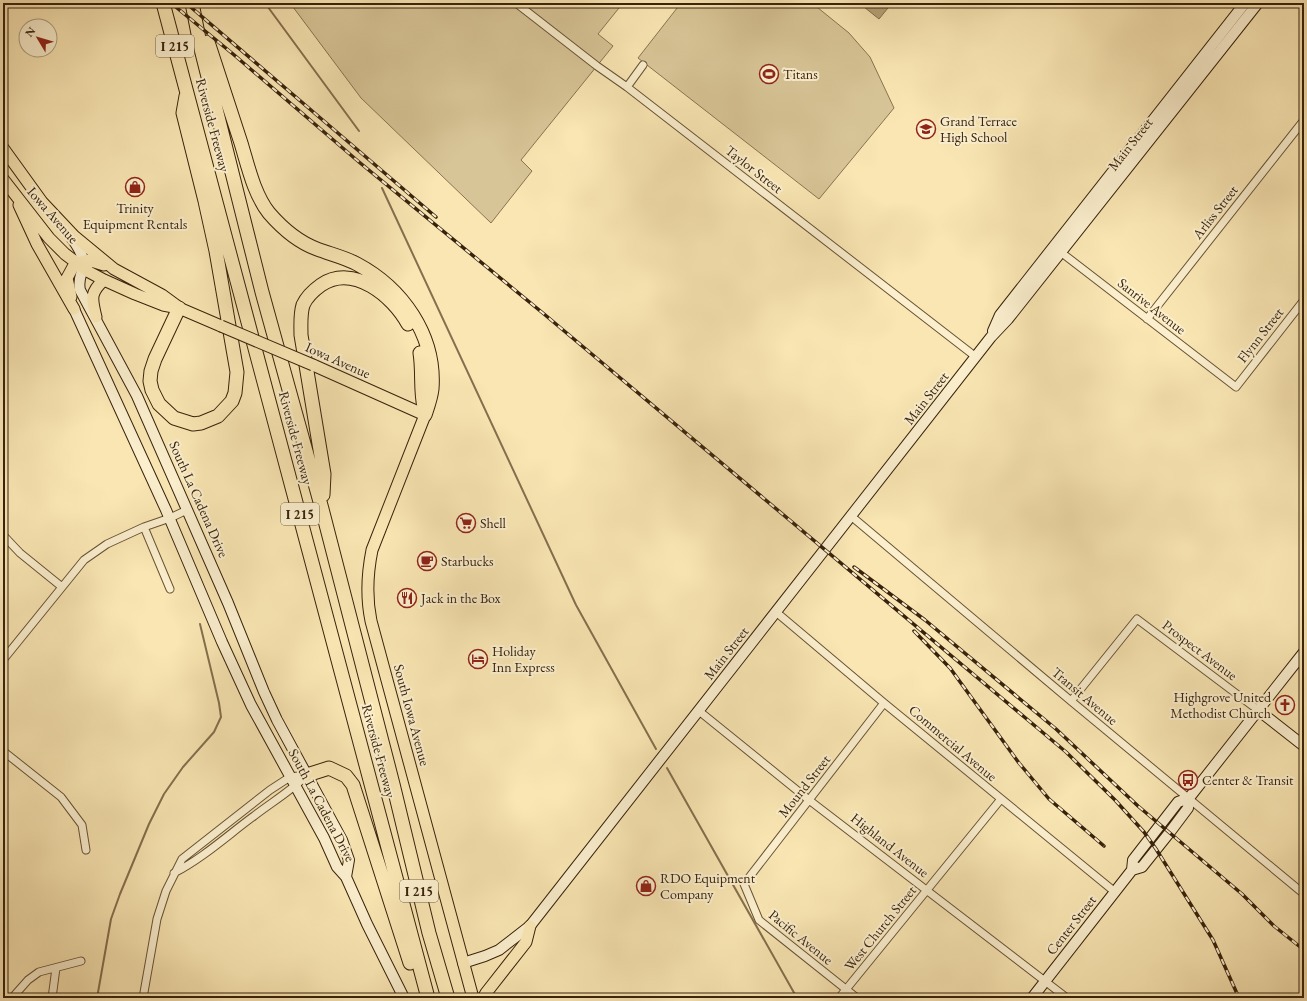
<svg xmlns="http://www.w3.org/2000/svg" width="1307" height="1001" font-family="'EB Garamond',serif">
  <rect width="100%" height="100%" fill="#f9e6b3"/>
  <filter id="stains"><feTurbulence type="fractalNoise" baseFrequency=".005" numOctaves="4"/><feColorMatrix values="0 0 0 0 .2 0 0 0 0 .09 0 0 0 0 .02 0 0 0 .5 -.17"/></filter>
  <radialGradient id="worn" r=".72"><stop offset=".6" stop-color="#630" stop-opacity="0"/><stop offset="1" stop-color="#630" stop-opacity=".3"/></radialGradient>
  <path fill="#d8c597" stroke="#887452" d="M290,3h333l-25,31 15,12 -92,114 11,11 -41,52 -130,-125z
    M681,3h131l37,30 21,24 24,51 -75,91 -181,-141z"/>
  <path fill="#b7a37a" stroke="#846f4e" d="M859,3h33l-13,16z"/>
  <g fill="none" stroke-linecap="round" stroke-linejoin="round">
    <path stroke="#846f4e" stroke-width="2" d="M265,3l94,128
      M382,188l194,417 80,144
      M667,768l130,230
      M97,998l14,-79 9,-25 29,-70 15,-30 19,-27 31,-35 7,-15 -2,-14 -19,-79"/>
    <g stroke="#685336" stroke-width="9">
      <path id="street" d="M516,3l81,63 30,21 349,270
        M627,87l16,-22
        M1058,250l178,137 68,-87
        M1147,319l157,-199
        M851,516l220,185 233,193
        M144,527l26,62
        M3,535l17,18 42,34
        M776,612l108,91 231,189
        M3,660l81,-100 23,-16 37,-17 26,-9 17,-8
        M1071,701l66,-82 121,91
        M699,711l110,89 258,198
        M3,751l58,46 21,28 4,25
        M174,873c29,-15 54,-38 80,-57 18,-14 37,-25 53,-41
        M12,998l16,-18 11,-8 42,-11
        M52,998l4,-30
        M143,998l14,-79 9,-28 16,-32 88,-69 20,-13 17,-2
        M839,998l162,-199
        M857,998l-98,-78 -15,-36 140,-181"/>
    </g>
    <g stroke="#38220c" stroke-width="12">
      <path id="secondary" d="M69,234c5,8 14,18 14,28 1,11 -6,15 -3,28l57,106 91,207 36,89 13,28 65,120 7,20 -3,17
        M74,309l92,201 56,132 29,63 73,133 13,29 9,10 21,47 37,74
        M993,331l7,-16 245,-312
        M1258,710l46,36
        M1132,870l1,-10 45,-58 11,-4 115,-146
        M463,963l22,-7 14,-6 31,-24 461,-589 17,-18 250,-316
        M1032,998l100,-128 10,-3 28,-35 18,-24 1,-10"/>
    </g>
    <g stroke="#38220c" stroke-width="13">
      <path id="primary" d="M3,148l39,54 32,34 40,33 48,26 15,11
        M3,179l46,59 16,16 24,18 15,8 31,14 28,11 16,3 42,18
        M19,205l18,39 37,65
        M71,297l-4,-19 6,-11 5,-4 10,-3 16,5
        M96,317c-4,-17 -7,-24 8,-37
        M313,365l112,50 -53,135c-5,25 -6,47 -1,71l102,377
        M483,998l3,-5 40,-51 4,-16"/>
    </g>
    <g stroke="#38220c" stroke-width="15">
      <path id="highway" d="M163,3l265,995
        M192,3l9,46 61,243 60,217 71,275 36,149 19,65
        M208,42c11,34 22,67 33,101 7,23 13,51 28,70 13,15 29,29 48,36 13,5 27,8 40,15 45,24 79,71 75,125 -1,9 -4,17 -7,26
        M179,308l-24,51 -4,12 -1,10 2,9 7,14 15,14 19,6 8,-1 17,-7 14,-15 3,-8 2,-21 -21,-121 -11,-50 -22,-88 3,-17
        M420,353c3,19 0,36 4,54
        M323,495l1,-21 -23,-139c0,-10 -1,-20 2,-30 4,-9 11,-15 18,-20 32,-22 72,11 87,39
        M307,775l22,-7 17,8 7,9 57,178"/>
    </g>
    <use href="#street" stroke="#fbefce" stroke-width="7"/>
    <use href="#secondary" stroke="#fbefce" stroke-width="10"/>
    <use href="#primary" stroke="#f9e6b3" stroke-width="11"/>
    <use href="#highway" stroke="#f9e6b3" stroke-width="13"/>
    <g stroke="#38220c" stroke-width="3.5">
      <path id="rail" d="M171,3l62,51 126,108 185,152 522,438 49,48 29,32 12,17 57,91 26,58
        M186,3l250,214
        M854,567l71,53 131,109 82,77 104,88 32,32 30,24
        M914,631l36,37 69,95 30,36 55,47"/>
    </g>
    <use href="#rail" stroke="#fbefce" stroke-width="2" stroke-dasharray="6" stroke-linecap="butt"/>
    <g stroke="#38220c" stroke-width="13" stroke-linecap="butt">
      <path id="primary-bridge" d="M221,326l92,39"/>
    </g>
    <use href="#primary-bridge" stroke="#f9e6b3" stroke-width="11"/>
  </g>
  <defs>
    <g id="stadium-ring" transform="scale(1)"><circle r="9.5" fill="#fbefce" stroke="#8f2418" stroke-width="1.5"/><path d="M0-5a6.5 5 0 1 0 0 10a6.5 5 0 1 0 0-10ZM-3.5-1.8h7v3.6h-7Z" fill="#8f2418"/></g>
    <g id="school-ring" transform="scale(1)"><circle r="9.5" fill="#fbefce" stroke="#8f2418" stroke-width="1.5"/><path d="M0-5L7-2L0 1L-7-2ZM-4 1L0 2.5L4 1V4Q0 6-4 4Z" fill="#8f2418"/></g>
    <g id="shop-ring" transform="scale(1)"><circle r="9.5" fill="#fbefce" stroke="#8f2418" stroke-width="1.5"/><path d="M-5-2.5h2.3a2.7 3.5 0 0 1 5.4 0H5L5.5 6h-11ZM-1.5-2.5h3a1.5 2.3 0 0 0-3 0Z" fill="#8f2418"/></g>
    <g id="supermarket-ring" transform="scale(1)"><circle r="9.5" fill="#fbefce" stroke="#8f2418" stroke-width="1.5"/><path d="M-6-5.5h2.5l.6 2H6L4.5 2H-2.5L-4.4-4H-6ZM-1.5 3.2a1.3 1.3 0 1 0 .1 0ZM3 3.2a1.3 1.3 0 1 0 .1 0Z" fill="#8f2418"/></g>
    <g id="cafe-ring" transform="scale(1)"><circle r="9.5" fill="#fbefce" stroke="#8f2418" stroke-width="1.5"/><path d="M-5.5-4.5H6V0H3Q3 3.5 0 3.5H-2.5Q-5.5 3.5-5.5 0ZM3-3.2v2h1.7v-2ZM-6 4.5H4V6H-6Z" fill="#8f2418"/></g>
    <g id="restaurant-ring" transform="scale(1)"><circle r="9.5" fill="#fbefce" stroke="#8f2418" stroke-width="1.5"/><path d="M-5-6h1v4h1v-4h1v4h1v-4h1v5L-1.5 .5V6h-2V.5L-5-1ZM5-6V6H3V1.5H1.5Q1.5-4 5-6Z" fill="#8f2418"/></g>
    <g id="hotel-ring" transform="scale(1)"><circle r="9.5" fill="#fbefce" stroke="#8f2418" stroke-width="1.5"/><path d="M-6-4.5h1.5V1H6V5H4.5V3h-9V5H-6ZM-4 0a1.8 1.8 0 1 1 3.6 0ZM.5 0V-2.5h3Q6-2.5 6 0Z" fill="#8f2418"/></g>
    <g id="church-ring" transform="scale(1)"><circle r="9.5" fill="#fbefce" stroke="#8f2418" stroke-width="1.5"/><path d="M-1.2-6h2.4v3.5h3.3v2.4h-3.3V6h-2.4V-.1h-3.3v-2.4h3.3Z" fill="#8f2418"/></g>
    <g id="bus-ring" transform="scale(1)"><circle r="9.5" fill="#fbefce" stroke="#8f2418" stroke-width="1.5"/><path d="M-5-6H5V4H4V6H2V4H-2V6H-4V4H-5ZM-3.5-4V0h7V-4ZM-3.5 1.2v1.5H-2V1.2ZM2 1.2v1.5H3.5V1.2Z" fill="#8f2418"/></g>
  </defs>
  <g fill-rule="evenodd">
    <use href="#stadium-ring" x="769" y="74"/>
    <use href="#school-ring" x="926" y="129"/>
    <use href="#shop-ring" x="135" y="187"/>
    <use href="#supermarket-ring" x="466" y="523"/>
    <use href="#cafe-ring" x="427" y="561"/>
    <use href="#restaurant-ring" x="407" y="598"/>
    <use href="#hotel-ring" x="478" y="659"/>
    <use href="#church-ring" x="1285" y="705"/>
    <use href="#bus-ring" x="1188" y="780"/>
    <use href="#shop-ring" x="646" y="886"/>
  </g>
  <g text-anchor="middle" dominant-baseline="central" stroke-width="4" stroke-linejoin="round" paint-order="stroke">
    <g fill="#fbefce" stroke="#726046" stroke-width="1">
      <rect x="156" y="35" width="38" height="22" rx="3"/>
      <rect x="281" y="503" width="38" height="22" rx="3"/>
      <rect x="400" y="880" width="38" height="22" rx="3"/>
    </g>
    <g font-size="13" font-weight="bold" fill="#38220c">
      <text x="175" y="46">I 215</text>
      <text x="300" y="514">I 215</text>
      <text x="419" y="891">I 215</text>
    </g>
    <g font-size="14" fill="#38220c" stroke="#fbefce" text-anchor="start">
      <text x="783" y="74">Titans</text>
      <text x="940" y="121">Grand Terrace<tspan x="940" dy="16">High School</tspan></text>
      <text x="135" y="208" text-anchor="middle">Trinity<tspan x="135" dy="16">Equipment Rentals</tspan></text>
      <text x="480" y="523">Shell</text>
      <text x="441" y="561">Starbucks</text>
      <text x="421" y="598">Jack in the Box</text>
      <text x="492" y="651">Holiday<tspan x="492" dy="16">Inn Express</tspan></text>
      <text x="1271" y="697" text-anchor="end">Highgrove United<tspan x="1271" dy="16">Methodist Church</tspan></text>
      <text x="1202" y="780">Center &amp; Transit</text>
      <text x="660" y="878">RDO Equipment<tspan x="660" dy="16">Company</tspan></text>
    </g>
    <g font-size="14" fill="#38220c" stroke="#fbefce">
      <text transform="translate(213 125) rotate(75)">Riverside Freeway</text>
      <text transform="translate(1130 144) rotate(-52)">Main Street</text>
      <text transform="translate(754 169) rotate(38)">Taylor Street</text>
      <text transform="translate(1215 212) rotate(-52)">Arliss Street</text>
      <text transform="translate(53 215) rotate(49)">Iowa Avenue</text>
      <text transform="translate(1152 306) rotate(38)">Sanrive Avenue</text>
      <text transform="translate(1260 335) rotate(-52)">Flynn Street</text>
      <text transform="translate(338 360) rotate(24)">Iowa Avenue</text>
      <text transform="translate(926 398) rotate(-52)">Main Street</text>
      <text transform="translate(296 438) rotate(75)">Riverside Freeway</text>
      <text transform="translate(199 499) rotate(66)">South La Cadena Drive</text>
      <text transform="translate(1200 650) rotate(37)">Prospect Avenue</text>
      <text transform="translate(726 653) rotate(-52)">Main Street</text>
      <text transform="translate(1085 696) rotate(40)">Transit Avenue</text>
      <text transform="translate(412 715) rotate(75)">South Iowa Avenue</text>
      <text transform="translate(953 743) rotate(40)">Commercial Avenue</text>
      <text transform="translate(379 751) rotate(75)">Riverside Freeway</text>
      <text transform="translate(804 786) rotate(-52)">Mound Street</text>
      <text transform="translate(322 805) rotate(62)">South La Cadena Drive</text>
      <text transform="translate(890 845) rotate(38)">Highland Avenue</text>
      <text transform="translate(1071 925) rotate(-52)">Center Street</text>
      <text transform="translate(880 928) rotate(-51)">West Church Street</text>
      <text transform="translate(801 937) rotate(39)">Pacific Avenue</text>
    </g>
  </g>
  <rect width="1307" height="1001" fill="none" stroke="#f9e6b3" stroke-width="16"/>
  <rect x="4" y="4" width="1299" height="993" fill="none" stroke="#38220c" stroke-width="2"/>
  <rect x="8" y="8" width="1291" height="985" fill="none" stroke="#38220c"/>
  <g transform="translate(38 38) rotate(308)"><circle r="19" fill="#fbefce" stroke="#ad9d80"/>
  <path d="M0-3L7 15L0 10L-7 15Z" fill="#8f2418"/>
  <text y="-6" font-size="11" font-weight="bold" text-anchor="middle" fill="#38220c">N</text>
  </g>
  <rect width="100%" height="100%" filter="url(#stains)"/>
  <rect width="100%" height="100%" fill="url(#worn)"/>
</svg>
